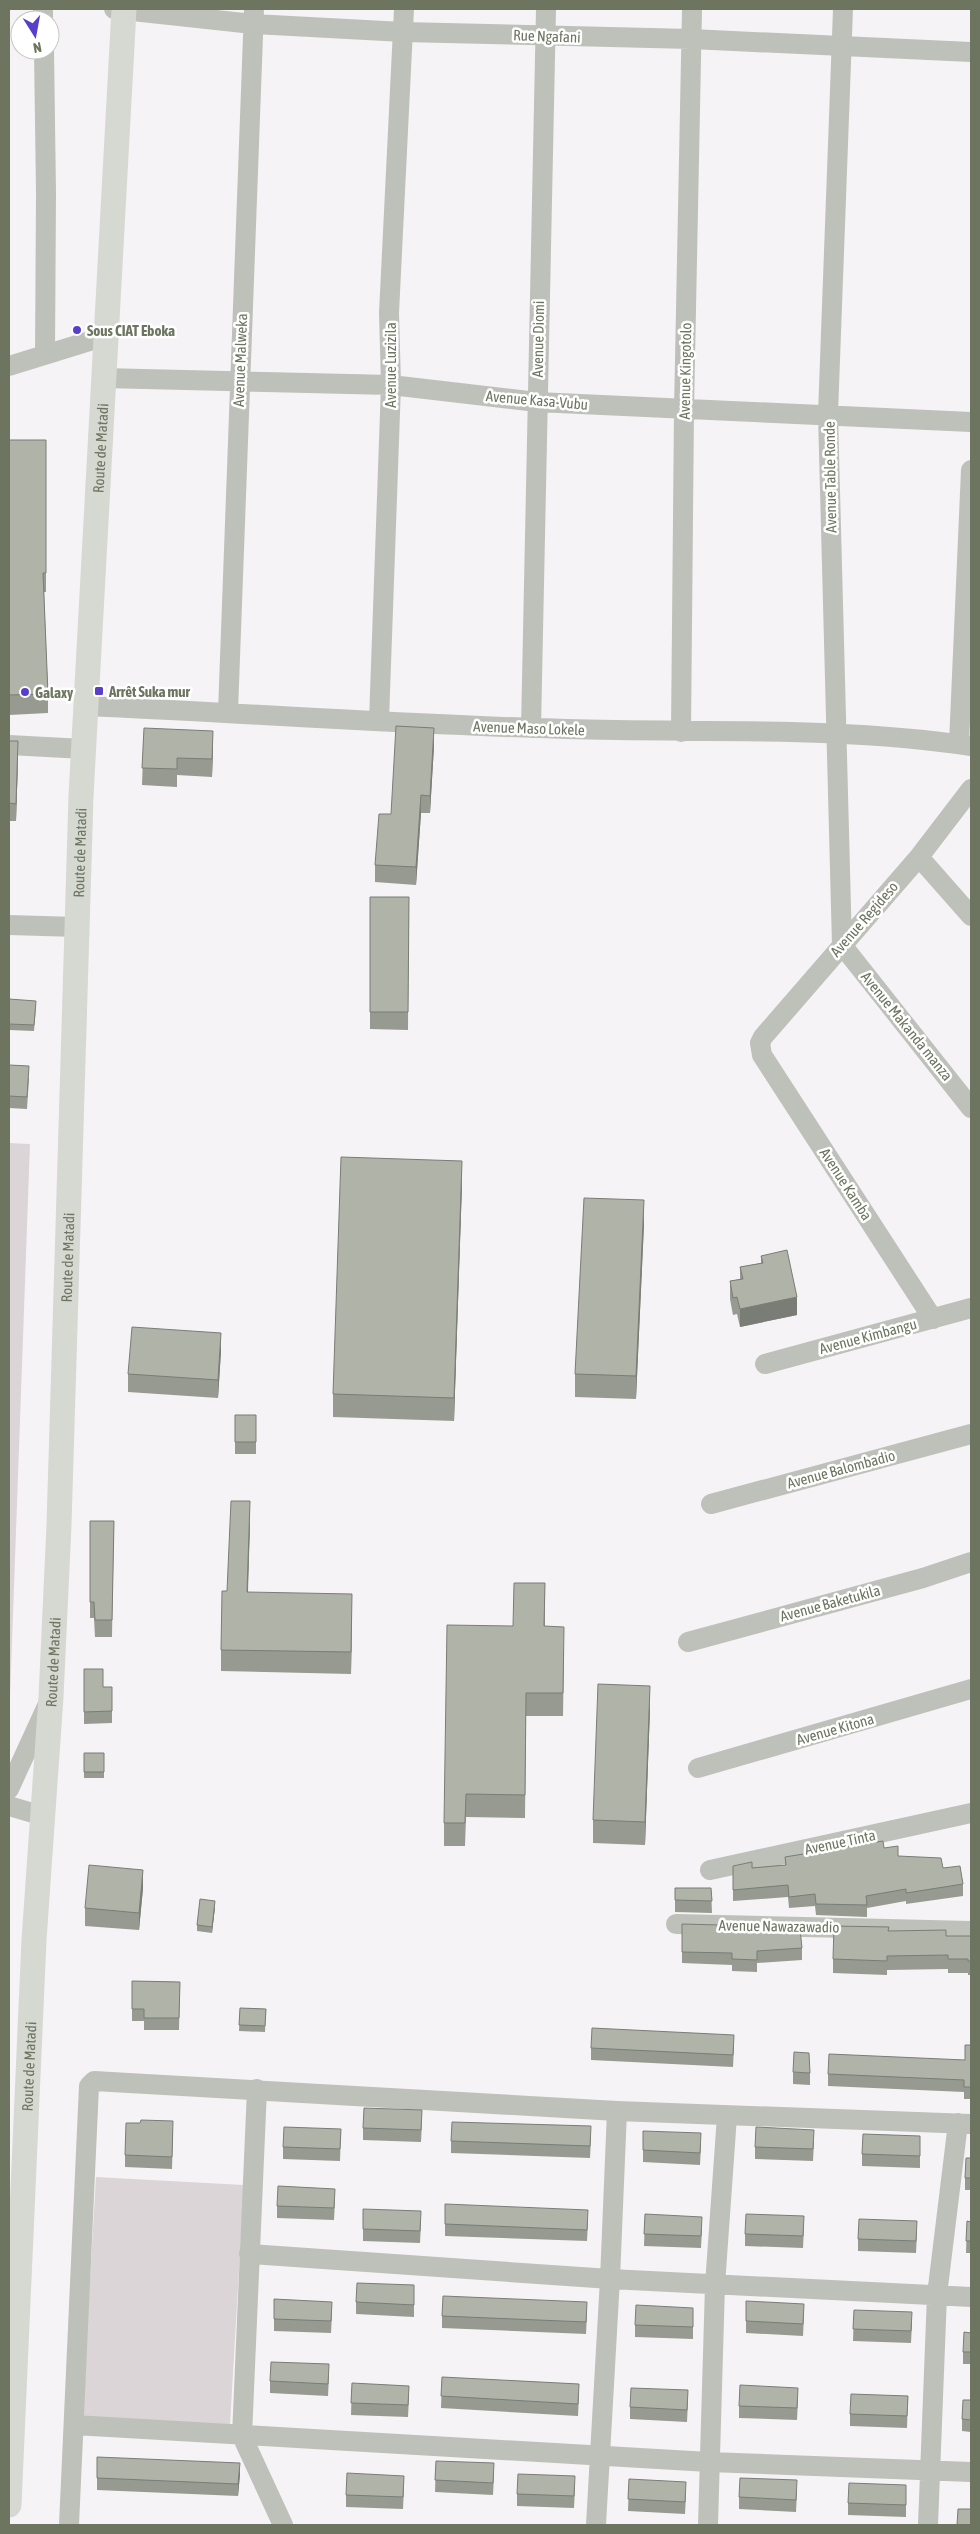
<svg xmlns="http://www.w3.org/2000/svg" width="980" height="2534" font-family="'Asap Condensed',sans-serif">
  <rect width="100%" height="100%" fill="#f6f3f6"/>
  <path fill="#dcd5d8" d="M9,1143l21,1 -21,582z
    M96,2177l148,8 -14,240 -148,-8z"/>
  <g fill="none" stroke-linecap="round" stroke-linejoin="round">
    <path stroke="#bec1b9" stroke-width="20" d="M43,9v11
      M114,9l139,15 150,8 288,7 280,13
      M843,9l-15,405 14,531 129,163
      M44,50l2,143 -1,162
      M9,366l97,-30
      M103,378l288,7 146,17 434,20
      M87,706c160,7 320,19 480,23 135,4 271,-3 404,17
      M228,712l26,-703
      M379,721l12,-336 -2,-72 15,-304
      M531,728l15,-719
      M681,732l3,-322 8,-401
      M959,744l12,-274
      M9,745l75,4
      M919,857l52,59
      M9,925l68,2
      M933,1319l-171,-264 -2,-12 3,-6 156,-180 52,-68
      M765,1364l206,-56
      M711,1504l260,-70
      M688,1642l235,-64 48,-16
      M698,1768l273,-79
      M9,1789l39,-85
      M9,1806l34,10
      M710,1870l261,-57
      M676,1924l295,7
      M257,2089l-15,347 41,89
      M249,2254l361,25 361,18
      M74,2425l635,37 262,10
      M69,2525l20,-439 5,-5 523,30 354,13
      M596,2525l14,-246 7,-168
      M708,2525l7,-240 12,-169
      M928,2525l9,-230 21,-172"/>
    <path stroke="#d6d8d2" stroke-width="25" id="s1" d="M9,2505l25,-565 17,-243 8,-172 22,-729 43,-787"/>
  </g>
  <path fill="#969a90" d="M9,440h37v152h-2l4,102v19l-39,2z
    M144,728l69,21 -1,28 -35,-2v12l-35,-2z
    M9,741l9,18 -2,62h-7z
    M434,746l-4,67h-9l-5,72 -41,-3v-17l16,-51z
    M370,897h39l-1,133 -38,-1z
    M9,999l27,8 -2,24 -25,-1z
    M9,1065l20,13 -2,31 -18,-1z
    M462,1184l-8,237 -121,-4v-23z
    M644,1224l-8,175 -61,-2v-23z
    M761,1256l36,59 -57,12 -3,-13 -4,1 -3,-16v-18l10,-2v-12l21,-4z
    M221,1351l-3,47 -90,-6v-18z
    M235,1415h21v39h-21z
    M90,1521h24l-2,116h-17l-1,-19h-4z
    M250,1523l-2,69 104,23 -1,59 -130,-3v-21l6,-59z
    M545,1583v43l19,24 -1,66h-37l-1,102 -59,-1 -1,29h-21v-23l69,-197z
    M84,1669l19,18h9v36l-28,1z
    M650,1709l-5,136 -52,-2v-23z
    M84,1753h20v25h-20z
    M884,1848l14,8 45,12 20,16v12l-57,8v-3l-39,7v9l-51,-2 -1,-9 -26,2 -1,-11 -55,4v-35l19,2 33,-3v-8z
    M143,1888l-4,42 -54,-4v-18z
    M675,1888h36l1,25 -37,-1z
    M215,1907l-3,26 -15,-2v-6z
    M682,1924l76,8 44,16v12l-45,3v9l-25,-1v-6l-50,-2z
    M889,1931l57,5h25v39h-3v-2h-20v-4l-61,1v5l-54,-2v-14z
    M132,1981l48,1 -1,48h-35v-9h-12z
    M240,2008l26,1 -1,23 -26,-1z
    M971,2045v54h-7v-7l-136,-6v-12l137,-14z
    M734,2047l-1,20 -142,-7v-12z
    M793,2072l17,1v12l-17,-1z
    M422,2122l-1,20 -58,-2v-12z
    M140,2123l33,10 -1,36 -47,-2v-12z
    M341,2129l-1,32 -57,-2v-12z
    M643,2131l58,14 -1,20 -57,-3z
    M591,2138l-1,20 -139,-5v-12z
    M814,2142l-1,19 -58,-2v-12z
    M920,2148v20l-58,-2v-12z
    M971,2158v32h-6v-12z
    M335,2201l-1,19 -57,-2v-12z
    M445,2204l143,18 -1,19 -142,-5z
    M645,2214l57,15 -1,19 -57,-2z
    M967,2221l4,1v31h-5z
    M421,2223l-1,20 -57,-2v-12z
    M804,2228l-1,20 -58,-2v-12z
    M917,2233l-1,20 -58,-2v-12z
    M414,2285v32l-58,-3v-12z
    M274,2299l58,15 -1,19 -57,-2z
    M693,2308v31l-58,-2v-12z
    M854,2310l58,14 -1,19 -58,-2z
    M587,2314l-1,20 -144,-6v-12z
    M804,2316l-1,20 -57,-3v-12z
    M971,2333v31h-8v-12z
    M329,2376l-1,20 -58,-3v-12z
    M442,2377l137,19 -1,20 -137,-8z
    M352,2383l57,15 -1,19 -57,-2z
    M908,2396l-1,32 -57,-2v-12z
    M798,2400l-1,20 -58,-2v-12z
    M971,2400v32l-9,-1v-12z
    M688,2402l-1,20 -57,-3v-12z
    M97,2457l143,17 -2,22 -141,-6z
    M436,2461l58,14 -1,20 -58,-3z
    M629,2479l57,15 -1,20 -57,-3z
    M906,2485v32l-58,-2v-12z
    M404,2488l-1,21 -57,-2v-12z
    M575,2488l-1,20 -57,-2v-12z
    M797,2492l-1,20 -57,-3v-12z"/>
  <path fill="#7a7d76" d="M434,728v18l-4,67v-17z
    M213,731v18l-1,28v-18z
    M18,741v18l-2,62v-17z
    M421,795v18l-5,72v-18z
    M462,1161v23l-8,237v-23z
    M644,1200v24l-8,175v-23z
    M797,1297v18l-57,12v-18z
    M221,1333v18l-3,47v-18z
    M250,1501v22l-3,90v-21z
    M352,1594v21l-1,59v-22z
    M650,1686v23l-5,136v-23z
    M143,1870v18l-4,42v-17z
    M215,1901v6l-3,26v-6z
    M240,2463v11l-2,22v-12z"/>
  <path fill="#afb3a8" stroke="#7a7d76" d="M9,440h37v133h-3l5,121 -39,1z
    M396,726l38,2 -4,68 -9,-1 -5,72 -41,-2 4,-51h12z
    M144,728l69,3 -1,28 -35,-1v11l-35,-1z
    M9,741h9l-2,63 -7,-1z
    M370,897h39l-1,115h-38z
    M9,999l27,2 -2,24 -25,-1z
    M9,1065l20,1 -2,31 -18,-1z
    M341,1157l121,4 -8,237 -121,-4z
    M584,1198l60,2 -8,176 -61,-2z
    M787,1250l10,47 -57,12 -3,-12 -4,1 -3,-17 13,-2 -3,-12 23,-4 -2,-7z
    M132,1327l89,6 -3,47 -90,-6z
    M235,1415h21v27h-21z
    M231,1501h19l-3,91 105,2 -1,58 -130,-2 1,-59h5z
    M90,1521h24l-2,99h-17l-1,-18h-4z
    M514,1583h31l-1,43 20,1 -1,66h-37l-1,102 -59,-1 -1,29h-21l3,-198 66,1z
    M84,1669h19v18h9v24l-28,1z
    M598,1684l52,2 -5,136 -52,-2z
    M84,1753h20v19h-20z
    M883,1841l1,7 14,-2v10l43,2 2,10 17,-2 3,18 -57,9v-4l-40,7 1,9 -51,-1 -1,-10 -26,3 -1,-12 -55,5v-24l19,-4v6l34,-3 -1,-8z
    M89,1865l54,5 -4,43 -54,-5z
    M675,1888h36l1,13 -37,-1z
    M200,1899l15,2 -3,26 -15,-2z
    M682,1924l76,2v6l42,-3 2,19 -45,3v9l-25,-1v-6l-50,-1z
    M834,1926l55,1 -1,4 58,-1v6h25v25h-3v-2h-20v-4l-61,1v5l-54,-2z
    M132,1981l48,1 -1,36h-35v-9h-12z
    M240,2008l26,1 -1,17 -26,-1z
    M592,2028l142,7 -1,20 -142,-7z
    M965,2045h6v42h-7v-7l-136,-6 1,-20 136,6z
    M794,2052l15,1 1,20 -17,-1z
    M364,2108l58,2 -1,20 -58,-2z
    M141,2120l32,1 -1,36 -47,-2 1,-32h14z
    M452,2122l139,4 -1,20 -139,-5z
    M284,2127l57,2 -1,20 -57,-2z
    M756,2127l58,3 -1,19 -58,-2z
    M643,2131l58,2 -1,20 -57,-3z
    M863,2134l57,2v20l-58,-2z
    M966,2158h5v20h-6z
    M278,2186l57,3 -1,19 -57,-2z
    M445,2204l143,6 -1,20 -142,-6z
    M363,2209l58,2 -1,20 -57,-2z
    M645,2214l57,3 -1,19 -57,-2z
    M746,2214l58,2 -1,20 -58,-2z
    M859,2219l58,2 -1,20 -58,-2z
    M967,2221l4,1v19h-5z
    M357,2283l57,2v20l-58,-3z
    M443,2296l144,6 -1,20 -144,-6z
    M274,2299l58,3 -1,19 -57,-2z
    M746,2301l58,3 -1,20 -57,-3z
    M636,2305l57,3v19l-58,-2z
    M854,2310l58,2 -1,19 -58,-2z
    M964,2332l7,1v19h-8z
    M271,2362l58,2 -1,20 -58,-3z
    M442,2377l137,7 -1,20 -137,-8z
    M352,2383l57,3 -1,19 -57,-2z
    M740,2385l58,3 -1,20 -58,-2z
    M631,2388l57,2 -1,20 -57,-3z
    M851,2394l57,2 -1,20 -57,-2z
    M963,2400h8v20l-9,-1z
    M97,2457l143,6 -2,21 -141,-6z
    M436,2461l58,2 -1,20 -58,-3z
    M347,2473l57,3 -1,21 -57,-2z
    M518,2474l57,2 -1,20 -57,-2z
    M740,2478l57,2 -1,20 -57,-3z
    M629,2479l57,3 -1,20 -57,-3z
    M849,2483l57,2v20l-58,-2z
    M958,2509h13v16h-14z"/>
  <g fill="#583ecb" stroke="#fff" stroke-width="2">
    <circle cx="77" cy="330" r="5"/>
    <rect x="94" y="686" width="10" height="10" rx="2.5"/>
    <circle cx="25" cy="692" r="5"/>
  </g>
  <g text-anchor="middle" dominant-baseline="central" stroke-width="5" stroke-linejoin="round" paint-order="stroke">
    <g font-size="15" fill="#6d7560" stroke="#fff">
      <text transform="translate(547 36) rotate(2)">Rue Ngafani</text>
      <text transform="translate(538 339) rotate(-89)">Avenue Diomi</text>
      <text transform="translate(240 360) rotate(-88)">Avenue Malweka</text>
      <text transform="translate(390 365) rotate(-90)">Avenue Luzizila</text>
      <text transform="translate(685 371) rotate(-89)">Avenue Kingotolo</text>
      <text transform="translate(537 400) rotate(5)">Avenue Kasa-Vubu</text>
      <text stroke="none"><textPath href="#s1" startOffset="2059">Route de Matadi</textPath></text>
      <text transform="translate(830 477) rotate(-91)">Avenue Table Ronde</text>
      <text transform="translate(529 728) rotate(2)">Avenue Maso Lokele</text>
      <text stroke="none"><textPath href="#s1" startOffset="1654">Route de Matadi</textPath></text>
      <text transform="translate(864 919) rotate(-49)">Avenue Regideso</text>
      <text transform="translate(907 1026) rotate(51)">Avenue Makanda manza</text>
      <text transform="translate(846 1184) rotate(57)">Avenue Kamba</text>
      <text stroke="none"><textPath href="#s1" startOffset="1249">Route de Matadi</textPath></text>
      <text transform="translate(868 1336) rotate(-15)">Avenue Kimbangu</text>
      <text transform="translate(841 1469) rotate(-15)">Avenue Balombadio</text>
      <text transform="translate(830 1603) rotate(-15)">Avenue Baketukila</text>
      <text stroke="none"><textPath href="#s1" startOffset="844">Route de Matadi</textPath></text>
      <text transform="translate(835 1729) rotate(-16)">Avenue Kitona</text>
      <text transform="translate(840 1842) rotate(-12)">Avenue Tinta</text>
      <text transform="translate(779 1926) rotate(1)">Avenue Nawazawadio</text>
      <text stroke="none"><textPath href="#s1" startOffset="439">Route de Matadi</textPath></text>
    </g>
    <g font-size="15" font-weight="bold" fill="#6d7560" stroke="#fff" text-anchor="start">
      <text x="87" y="330">Sous CIAT Eboka</text>
      <text x="109" y="691">Arrêt Suka mur</text>
      <text x="35" y="692">Galaxy</text>
    </g>
  </g>
  <rect width="980" height="2534" fill="none" stroke="#6d7560" stroke-width="20"/>
  <g transform="translate(35 35) rotate(169)"><circle r="24" fill="#ffffff" stroke="#c5c8bf"/>
  <path d="M0-4L9 19L0 12L-9 19Z" fill="#583ecb"/>
  <text y="-8" font-size="14" font-weight="bold" text-anchor="middle" fill="#6d7560">N</text>
  </g>
</svg>
